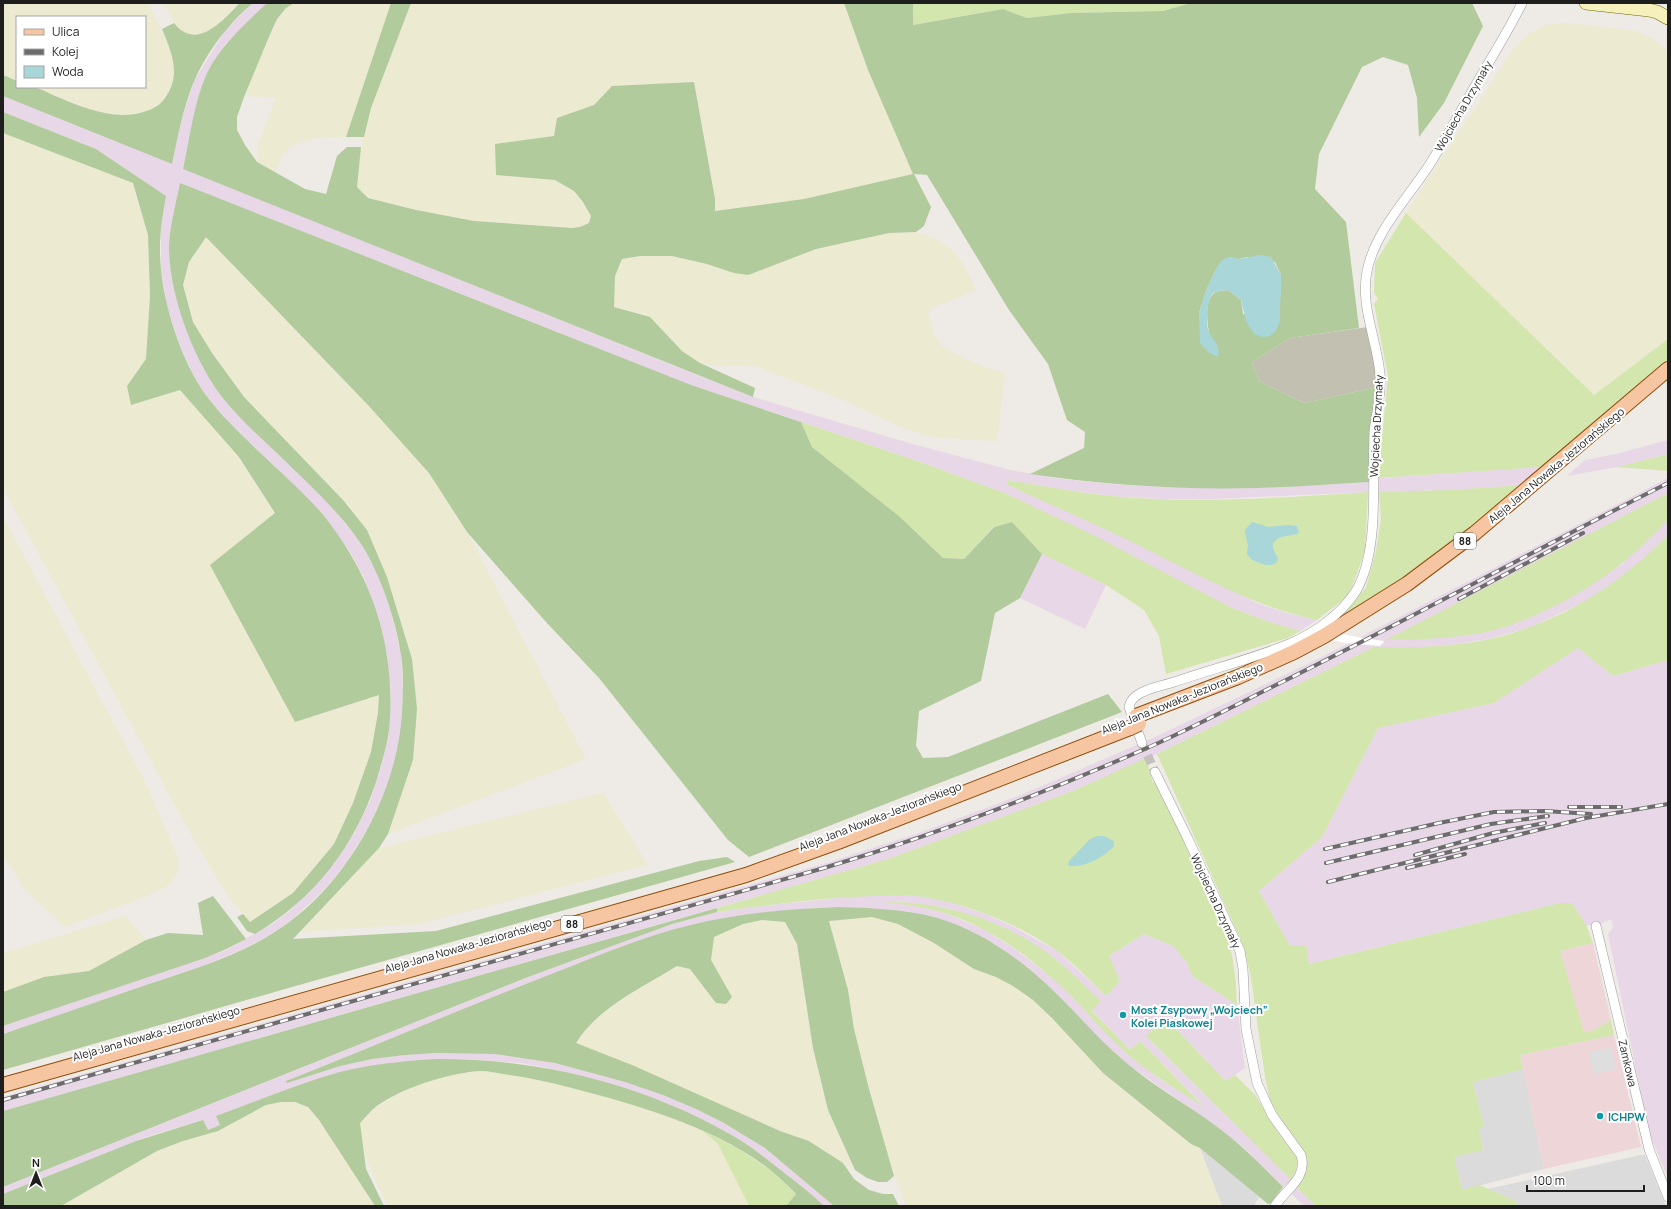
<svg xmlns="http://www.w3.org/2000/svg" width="1671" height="1209" font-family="Manrope,sans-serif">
  <rect width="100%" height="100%" fill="#eeeae5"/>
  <path fill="#dcdbdb" d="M1523,1069l21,100 -82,21 -8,-33 29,-8 -4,-20 5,-2 -11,-45z
    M1200,1148l60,49 -5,6 1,3h-34z
    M1641,1155h4l21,51h-148l-4,-6 -26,-11z"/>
  <path fill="#eed5d8" d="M1593,943l18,77 -19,11 -8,2 -24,-82z
    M1614,1035l27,112 -97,22 -24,-114z"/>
  <path fill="#e7d7e7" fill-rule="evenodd" d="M253,3h14l-43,43 -17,27 -9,25 -15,70 511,206 59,23 156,46 101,27 44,8 57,6 50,3 95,1 113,-6 -1,10 -155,7h-53l-49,-3 -58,-8 -45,-8v5l93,41 156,77 33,11 27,6 -17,11 -31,-9 -37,-14 -225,-114 -84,-31 -232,-78 -522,-139 2,22 7,37 13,35 14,31 39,50 86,84 29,36 18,32 13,36 11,45 2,37 -2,43 -8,37 -11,29 -14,28 -21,34 -21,26 -31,29 -20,15 -32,17 -35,15 -205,70v-8l221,-75 50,-28 18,-14 43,-47 20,-30 15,-31 13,-41 7,-39 1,-29 -4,-38 -23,-77 -15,-27 -27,-37 -91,-89 -24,-26 -14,-24 -14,-31 -12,-37 -6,-37v-43l5,-30 -70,-47 -93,-37v-16l169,68 8,-38 14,-45 32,-52z
    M1668,440v14l-51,13 -50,9 18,-16 31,-6z
    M1542,467l-17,18 -75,5 -71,2 -1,-14z
    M1668,478v15l-281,147 62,-3 38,-5 42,-14 36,-18 56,-35 47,-45v15l-34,33 -46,32 -57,27 -43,12 -37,6 -41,3 -36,-1 -217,107 -84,37 -185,68 -885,252v-14l827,-235 89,-29 104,-39 130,-56 165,-79z
    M1042,554l64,31 -21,44 -65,-31z
    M1578,648l35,28 55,-16v518l-19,-46 -41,-198 5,-7 -2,-8 -15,7 -10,-1 -8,-10 -18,-12 -252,61 -18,-18 -31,-55 63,-54 56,-109 116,-25z
    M904,895l24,2 24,6 33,11 27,12 45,25 49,45 14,-15 -11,-25 35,-22 29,12 14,17 5,13 45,29 8,63 -19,13 -61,-63 -19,18 145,144 -8,7 -40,-40 -27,-21 -86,-60 -28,-24 -58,-60 -18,-16 -25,-16 -67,-33 -31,-6 -65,-4 -36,2 -84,10 -187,63 -245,99 54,-15 32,-7 33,-4 32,-2 58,1 60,9 70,19 38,13 33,14 28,14 41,25 69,58h-10l-64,-52 -24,-16 -44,-23 -29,-13 -41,-14 -69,-19 -32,-6 -56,-4h-29l-63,7 -32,6 -53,17 -72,27 4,9 -12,5 -5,-10 -54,16 -146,58v-7l525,-210 144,-53 45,-12 44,-6 96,-10zM889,902h15l47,7 33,11 49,24 20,13 48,44 -9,9 38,40 10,-9 63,64 -41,-24 -35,-27 -74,-76 -41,-31 -29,-18 -41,-17 -30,-7z
    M1296,1187l20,19h-12l-13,-13z"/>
  <path fill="#c2c0b1" d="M1368,327l10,60 -74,16 -45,-22 -7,-19 38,-24z"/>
  <path fill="#ecead1" d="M3,3h145l24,49 3,20 -4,16 -7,12 -12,10 -22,5 -25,-1 -22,-7 -50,-20h112v-70h-128v64l-14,-6z
    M164,3h76l-21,21 -11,8 -12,3 -9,-1 -7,-4 -6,-7z
    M294,3h97l-45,134 -27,1 -14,3 -15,6 -8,8 -6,17 -19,-10v-15l19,-49 -25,-1 -5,-6 31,-72 9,-11z
    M411,3h433l24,67 46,104 -110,25 -89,12v-12l-21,-117 -82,4 -18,19 -36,13 -4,18 -59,8 1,31 59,5 19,11 9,11 8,14 -2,7 -9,4 -8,1 -24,-1 -74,-6 -58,-11 -48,-12 -11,-11 4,-40 10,-39z
    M1568,23l69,8 19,10 12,10v288l-74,56 -188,-182 108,-165 14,-14 18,-9z
    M3,133l130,50 15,52 2,61 -4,63 -19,27 4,19 49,-16 59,68 36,56 21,209 83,-27 -1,18 -7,39 -18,51 -19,41 -41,49 -43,29 -21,-24 -36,-60 -190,-350z
    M916,232l20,7 18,13 11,15 11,23 -46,19 -2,5 7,22 6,9 11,7 30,14 23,7 -8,68 -40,-2 -30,-3 -24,-8 -67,-31 -82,-31 -13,-1 -21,1 -20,-3 -18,-12 -32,-34 -36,-10 1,-31 7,-17 18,-3h32l35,8 27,9 14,2 68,-26 73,-16z
    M206,237l162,168 61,68 38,59 119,227 -198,75 25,-74 -1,-101 -25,-82 -20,-47 -24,-30 -99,-103 -32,-44 -19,-31 -10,-37 6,-23z
    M3,517l141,263 35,80 -1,12 -9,13 -24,12 -80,30 -39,-36 -23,-36z
    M603,793l45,72 -230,59 -118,8 79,-84z
    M125,916l21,24 -57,31 -45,6 -41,15v-39z
    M872,917l26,7 36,19 40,26 22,8 17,9 20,14 19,18 51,55 88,71 9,4 22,58h-316l-18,-50 -19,-67 -15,-60 -6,-39 -19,-69z
    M762,920l23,2 12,22 16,104 8,36 7,26 27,60 -46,-29 -29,-10 -204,-88 9,-14 27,-23 65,-40 13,3 13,16 29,12 -21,-37 3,-23 29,-13z
    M483,1071l49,6 50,13 66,19 54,21 16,14 31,62h-361l-20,-43 -7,-26 -2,-14 14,-14 22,-13 26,-12 34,-10z
    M281,1102h14l13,5 11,13 56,86h-314l96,-55 26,-10 35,-10 48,-26z"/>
  <path fill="#d2e6ae" d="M913,3h278l-28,8 -91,2 -45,5 -24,-9 -91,16z
    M1406,213l188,182 74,-56v24l-60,48 -66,56 -164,11 10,-102 -14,-72 4,-5 -4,-6 1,-30z
    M801,422l122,41 84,31 88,42 137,72 37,14 31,9 -12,7 -122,36 -7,-38 -15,-26 -38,-25 -64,-31 -30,-32 -19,5 -29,32 -21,-1 -43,-41 -88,-70z
    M1668,454v17l-51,-4 44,-11z
    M1008,480c34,6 68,12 102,16 86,8 173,2 258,-4l-3,59 -16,44 -32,25c-61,-13 -115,-43 -171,-71 -46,-23 -92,-43 -138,-64z
    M1525,485l-110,87 -86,55 37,-39 10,-37 5,-32 -2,-27 71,-2z
    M1668,493v27c-15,15 -30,31 -47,44 -33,27 -92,59 -135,68 -32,7 -66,7 -100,8z
    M1668,535v125l-55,16 -35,-28 -84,55 -116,25 -56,109 -63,54 31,55 16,-1 3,19 251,-61h12l14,22 7,18 -33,8 24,81 8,-1 19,-11 3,15 -94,20 3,14 -50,13 11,45 -5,2 4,21 -29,7 8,33 17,-5 35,15 4,6h-202l-20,-19 11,-17v-10l-12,-22 -14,-17 -11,-22 -5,-22 -14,-99 -7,-31 -87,-193 217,-107c25,0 51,1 76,-2 84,-7 160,-50 218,-110z
    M1146,758l7,25 3,-2 70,152c8,25 10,47 11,72l-45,-29 -5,-13 -14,-17 -29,-12 -35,22 11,25 -14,15c-16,-15 -31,-32 -49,-45 -37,-26 -84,-45 -128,-53 -17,-4 -35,-2 -52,-2 -54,1 -107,9 -160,16v-4l171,-49 185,-68z
    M885,902c57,-1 123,19 169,56 16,13 32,29 47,43l-9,10 38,39 10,-9 64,66c-26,-17 -54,-33 -77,-53 -26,-24 -48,-52 -75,-76 -31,-28 -70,-54 -111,-66 -18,-5 -37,-8 -56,-10z
    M1165,1018l61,63 9,-6 21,21 21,35 21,28 -2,11 -5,10 -145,-144z
    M702,1130l35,18 32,21 27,25 -10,12h-37l-31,-62z"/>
  <path fill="#b1cb9c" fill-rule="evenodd" d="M240,3h13c-28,23 -53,58 -64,92 -8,23 -12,46 -17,69l-169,-68v-21l14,6v6c5,0 11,-1 15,0 8,1 16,6 23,9 27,11 56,24 85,17 11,-3 21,-7 27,-18 14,-23 4,-44 -5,-66l12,-6c23,29 49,-3 66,-20z
    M267,3h27l-8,5 -9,11 -6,13 -27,65 -7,20v13l8,15 12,17 48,27 21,5 11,-38 10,-9h14l-4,40 11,11 48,12 58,11 98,7 8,-1 9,-4 2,-7 -8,-14 -9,-11 -19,-11 -59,-5 -1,-31 59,-8 3,-18 37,-13 18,-19 82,-4 21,117v12l89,-12 109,-25 -45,-104 -24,-67h69v22l90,-16 24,9 45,-5 91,-2 28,-8h281l11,23 -39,77 -25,34 -2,-39 -9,-33 -25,-8 -21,10 -43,87 -4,35 31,33 13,106 -69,10 -38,24 7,19 45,22 74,-16c-6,31 -10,63 -9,95 -38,2 -75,5 -112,6 -76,2 -152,-3 -227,-14l54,-26 1,-16 -18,-12 -19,-56 -39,-54 -82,-135 -13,-1 17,33 -7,19 -8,6 -27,1 -73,16 -68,26 -14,-2 -27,-9 -35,-8h-32l-18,3 -7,17 -1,31 36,10 32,34 18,12 55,25 -2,9 -570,-228c7,-32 11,-67 24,-96 14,-28 38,-49 60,-70zM1229,257l10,2 8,-2 28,5 6,13 -2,49 -36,-10 -2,-14 -13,-10c-4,1 -12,0 -15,4 -8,8 -6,28 -4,38l-10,-19 7,-22 10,-22z
    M391,3h20l-40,105 -7,29h-18z
    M3,112l93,37 70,47c-3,17 -6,34 -6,52 -1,46 20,113 48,150 13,17 29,32 44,47 23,22 47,43 68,66 6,7 11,14 16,21 39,54 58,119 54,187 -1,21 -8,43 -14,63 -21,64 -62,117 -121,152l-8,-3 -10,-14 6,-3 7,8 43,-29 41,-49 19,-41 18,-51 7,-39 1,-18 -84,27 -85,-157 65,-52 -36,-56 -59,-67 -49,15 -4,-19 19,-27 4,-63 -2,-61 -15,-52 -130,-50z
    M180,183l511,202 110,37 11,25 88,70 43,41 21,1 30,-32 18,-5 30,32 -22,44 -25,15 -14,68 -62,30 -3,35 7,12 25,-1 160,-63 14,18 -373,145 -21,-17 -129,-162 -53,-56 -79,-90 -38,-59 -61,-68 -162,-168 -17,25 -6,23 10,37 19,31 32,44 99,103 24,30 20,47 25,82 5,50 -4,51 -25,74 -9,14 -86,91 143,-8 263,-70 28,-4 8,5 -443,125 -289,83v-36c50,-17 99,-34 149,-51 42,-14 85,-27 123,-51 71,-45 122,-136 127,-219 1,-19 2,-39 -1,-58 -5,-35 -22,-85 -42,-114 -22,-32 -52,-58 -79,-85 -21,-20 -44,-40 -61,-63 -27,-38 -50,-99 -50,-147 1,-21 7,-42 11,-63z
    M213,896l33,43 -22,11 -19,8 -202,68v-34l41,-15 45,-6 57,-31 22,-7 35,2 -5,-32z
    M838,907c32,1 64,2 96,10 40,11 78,36 109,64 30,27 55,59 86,84 27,23 59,40 87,61 25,18 46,40 67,61l-12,16 -3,1 -68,-56 -9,-4 -88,-71 -51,-55 -19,-18 -20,-14 -17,-9 -22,-8 -40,-26 -36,-19 -26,-7 -43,4 19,69 6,39 15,60 25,87 -7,6h-9l-11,-4 -12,-8 -27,-60 -15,-62 -16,-104 -12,-22 -23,-2 -19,4 -29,13 -3,23 21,37 -6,7 -10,-1 -26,-34 -13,-3c-35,22 -79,41 -101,77l56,22 148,66 29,10 34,22 11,16 15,11 14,4h10l6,12h-65l-69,-58 -41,-25 -28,-14 -33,-14 -38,-13 -70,-19 -60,-9 -58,-1 -32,2 -33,4 -32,7 -53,17 -1,-2c88,-35 175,-72 263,-106 46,-18 94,-39 142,-50 48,-12 98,-16 147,-18z
    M717,908v4l-45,12 -144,53 -525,210v-76z
    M436,1059c104,-1 210,26 299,78 19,11 35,25 52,38 13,10 26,20 37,31h-38l10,-12c-8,-8 -17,-17 -27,-25 -54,-42 -132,-64 -197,-81 -23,-6 -45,-11 -69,-14 -7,-1 -14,-3 -21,-3 -31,1 -86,18 -110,39 -4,4 -8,9 -12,13l6,46 18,37h-9l-56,-86 -11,-13 -13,-5h-14l-15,3 -48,26 -35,10 -26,10 -96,55h-58v-12l133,-53 67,-21 5,10 12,-5 -4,-9c41,-15 81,-32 124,-44 31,-8 64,-11 96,-13z"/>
  <path fill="#dedede" d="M1611,1047l5,22 -22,5 -6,-21z"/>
  <path fill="#a8d6d9" d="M1261,255l10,2 10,18v15l-2,34 -4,8 -5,4 -7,1 -9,-3 -8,-13 -5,-21 -13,-10c-4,1 -11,0 -15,3 -6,6 -8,32 -4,39 5,10 12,13 9,25l-10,-5 -8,-9 -1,-30 7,-22 10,-22 6,-9 7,-3 10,2z
    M1252,522l16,5 20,-2 9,1 2,7c-8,4 -18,1 -25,9 -5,8 7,14 3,20 -6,7 -24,0 -28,-5 -4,-4 -1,-8 -1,-12 -1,-5 -3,-10 -3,-15z
    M1098,836h6l10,5v5c-10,11 -30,22 -45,20l-1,-2 1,-3 21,-22z"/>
  <path fill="#fff" d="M1311,627l46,10 27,4v1l-4,4 -35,-3 -41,-10z"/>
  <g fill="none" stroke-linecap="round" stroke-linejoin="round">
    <path stroke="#c4c1bd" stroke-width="9" stroke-dasharray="9 4.5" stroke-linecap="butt" d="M1142,743l13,29"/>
    <g stroke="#9f9f9f" stroke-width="10">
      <path id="street" d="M1142,743l-13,-36c1,-5 3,-8 7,-11 10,-8 26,-10 38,-14 38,-13 78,-23 115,-38 25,-11 52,-29 67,-53 24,-41 16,-112 18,-159 2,-19 8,-39 6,-58 -3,-34 -20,-68 -13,-103 8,-39 39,-71 61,-104 18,-28 33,-57 50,-86 15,-26 31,-51 44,-78
        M1155,772l33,67 52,112 3,18 3,60 11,54 15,32 29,40c7,23 -15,34 -26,51
        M1596,926l53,223 19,48"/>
    </g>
    <g stroke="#6f6a0c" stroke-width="14">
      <path id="secondary" d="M1586,3l63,7 8,2 11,6"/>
    </g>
    <g stroke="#8f4e09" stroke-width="16">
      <path id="primary" d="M1136,716l102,-39 56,-25 30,-16 83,-52 68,-51 193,-164
        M3,1085l743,-210 92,-33 292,-114"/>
    </g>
    <use href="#street" stroke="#fff" stroke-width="9"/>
    <use href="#secondary" stroke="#f5f0bc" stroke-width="13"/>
    <use href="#primary" stroke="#f6c5a2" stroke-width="14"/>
    <g stroke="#6c6c6c" stroke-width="4">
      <path id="rail" d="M1459,599l124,-66
        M1569,807h52
        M1325,849l114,-26 55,-11 51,-1 46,3
        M1415,855l78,-22 52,-10
        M1326,863l165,-39 57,-8
        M1407,868l58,-14
        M1328,882l258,-64 82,-14
        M3,1100l821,-232c114,-34 224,-76 332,-124 39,-18 76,-37 114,-56 134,-66 265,-138 398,-205"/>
    </g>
    <use href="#rail" stroke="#fff" stroke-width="2.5" stroke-dasharray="8" stroke-linecap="butt"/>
    <g stroke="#8f4e09" stroke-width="16" stroke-linecap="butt">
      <path id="primary-bridge" d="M1130,728l9,-4"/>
    </g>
    <use href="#primary-bridge" stroke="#f6c5a2" stroke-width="14"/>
  </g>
  <g fill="#0f9aa8" stroke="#fff" stroke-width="1.5">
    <circle cx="1123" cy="1015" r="4"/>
    <circle cx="1600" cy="1116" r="4"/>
  </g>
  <g text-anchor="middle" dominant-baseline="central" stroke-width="4" stroke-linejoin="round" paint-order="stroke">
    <g fill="#fff" stroke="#626262" stroke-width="1">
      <rect x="1454" y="533" width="22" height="16" rx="3"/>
      <rect x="561" y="916" width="22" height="16" rx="3"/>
    </g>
    <g font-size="10" font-weight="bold" fill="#1e1e1e">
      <text x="1465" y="541">88</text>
      <text x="572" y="924">88</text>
    </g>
    <g font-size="11" fill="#1e1e1e" stroke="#fff">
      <text transform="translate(1463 106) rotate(-60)">Wojciecha Drzymały</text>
      <text transform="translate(1376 426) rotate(-87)">Wojciecha Drzymały</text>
      <text transform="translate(1556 465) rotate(-40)">Aleja Jana Nowaka-Jeziorańskiego</text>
      <text transform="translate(1182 698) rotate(-22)">Aleja Jana Nowaka-Jeziorańskiego</text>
      <text transform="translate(880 816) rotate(-21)">Aleja Jana Nowaka-Jeziorańskiego</text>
      <text transform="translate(1216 901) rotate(65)">Wojciecha Drzymały</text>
      <text transform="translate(468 945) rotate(-16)">Aleja Jana Nowaka-Jeziorańskiego</text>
      <text transform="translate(156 1033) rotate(-16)">Aleja Jana Nowaka-Jeziorańskiego</text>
      <text transform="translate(1628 1063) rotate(77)">Zamkowa</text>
    </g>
    <g font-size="11" font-weight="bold" fill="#0d838f" stroke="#fff" text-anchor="start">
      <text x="1131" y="1009">Most Zsypowy „Wojciech”<tspan x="1131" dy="13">Kolei Piaskowej</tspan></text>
      <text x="1608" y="1116">ICHPW</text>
    </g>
  </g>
  <rect width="1671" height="1209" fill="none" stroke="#1e1e1e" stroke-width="8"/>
  <rect x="16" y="16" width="130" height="72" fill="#ffffff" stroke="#a5a5a5"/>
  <rect x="24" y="29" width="20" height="6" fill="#f6c5a2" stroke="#a5a5a5"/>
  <text x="52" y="36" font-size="12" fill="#1e1e1e">Ulica</text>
  <rect x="24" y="49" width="20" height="6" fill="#6c6c6c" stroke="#a5a5a5"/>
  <text x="52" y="56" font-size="12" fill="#1e1e1e">Kolej</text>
  <rect x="24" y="66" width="20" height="12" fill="#a8d6d9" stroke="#a5a5a5"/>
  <text x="52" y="76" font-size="12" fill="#1e1e1e">Woda</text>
  <g transform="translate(36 1173)" stroke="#ffffff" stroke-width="3" paint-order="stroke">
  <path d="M0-3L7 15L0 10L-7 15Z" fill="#1e1e1e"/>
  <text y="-6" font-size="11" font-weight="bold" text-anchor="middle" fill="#1e1e1e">N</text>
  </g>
  <path d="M1527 1185v6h117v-6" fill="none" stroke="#1e1e1e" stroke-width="2"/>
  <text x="1533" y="1185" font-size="12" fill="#1e1e1e" stroke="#ffffff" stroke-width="3" paint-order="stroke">100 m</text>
</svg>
